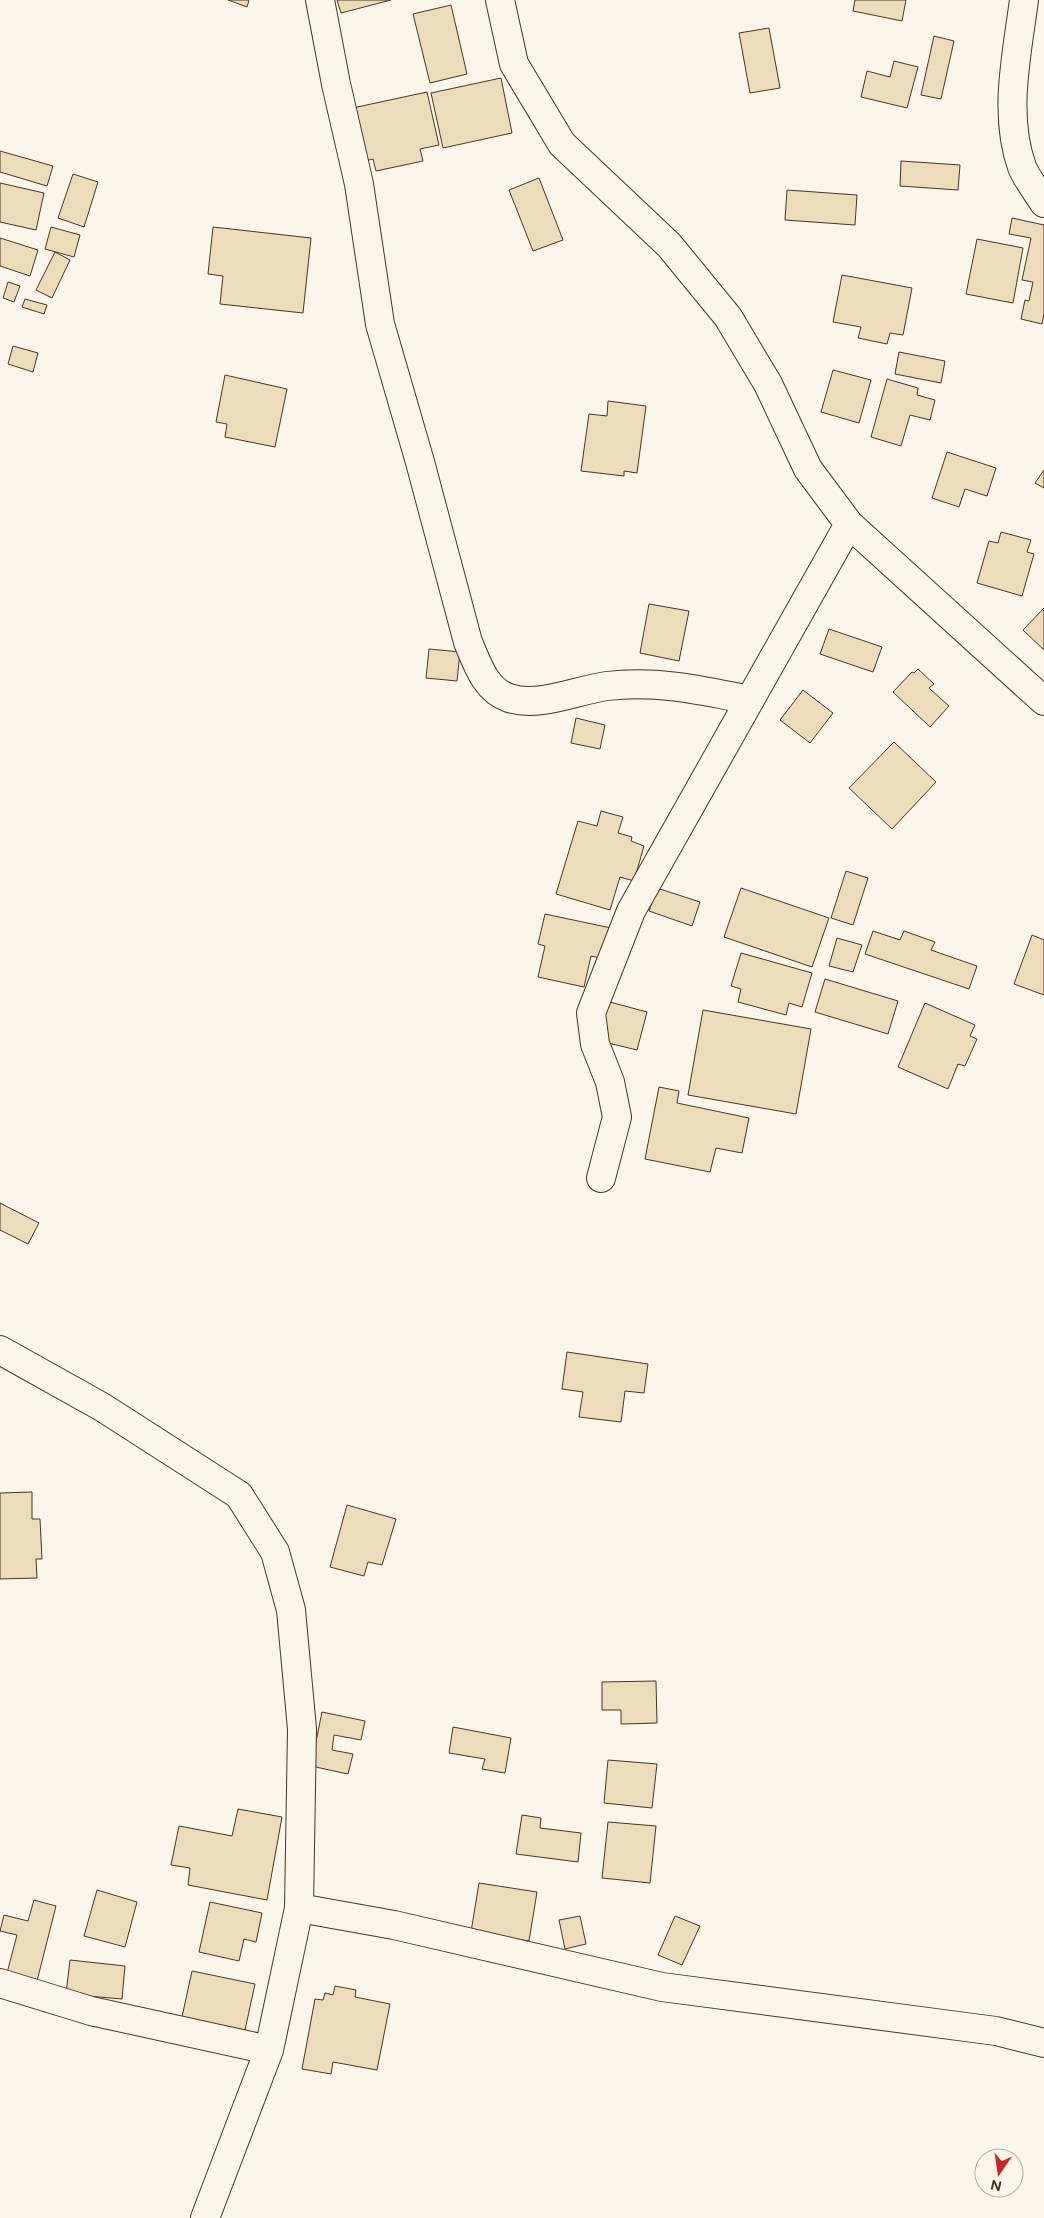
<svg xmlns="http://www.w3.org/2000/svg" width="1044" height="2218" font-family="Figtree,sans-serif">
  <rect width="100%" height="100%" fill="#fbf6e9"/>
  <path fill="#ecdcbc" stroke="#4a3520" d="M228,0h21l-2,7z
    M337,0h54l-50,13z
    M855,0h51l-4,21 -49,-10z
    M451,5l16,69 -37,9 -17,-69z
    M769,28l11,60 -30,5 -11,-60z
    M934,36l20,5 -13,58 -20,-4z
    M894,61l24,6 -11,41 -46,-11 6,-26 23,6z
    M501,78l11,55 -69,15 -12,-55z
    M427,92l12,53 -19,4 3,12 -47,10 -3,-12 -12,3 -13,-53z
    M0,151l53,15 -6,20 -47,-14z
    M901,161l59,4 -2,25 -58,-4z
    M73,174l25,8 -14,45 -26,-9z
    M539,178l24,62 -30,11 -24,-61z
    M0,183l44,10 -8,37 -36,-8z
    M787,190l70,5 -2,30 -70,-5z
    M1012,218l32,7v89l-2,10 -21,-5 4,-19 4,1 4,-19 -11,-2 9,-42 -22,-4z
    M51,227l29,8 -6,22 -29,-8z
    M213,227l98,11 -8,75 -83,-9 3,-28 -15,-2z
    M0,238l38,12 -8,26 -30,-10z
    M977,239l46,9 -10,55 -47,-9z
    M55,252l15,8 -18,38 -16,-8z
    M842,275l70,13 -9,47 -13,-2 -3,11 -29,-6 3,-11 -28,-5z
    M8,282l12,4 -6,16 -11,-4z
    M25,299l22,6 -3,9 -22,-7z
    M13,346l25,7 -5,19 -25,-8z
    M899,352l46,9 -4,22 -46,-9z
    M833,370l38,10 -12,43 -38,-11z
    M225,375l62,14 -12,58 -50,-10 2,-13 -11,-2z
    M887,379l31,9 -1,7 18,5 -5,20 -20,-5 -9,31 -30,-9z
    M608,401l38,5 -9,67 -13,-2v5l-43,-5 8,-57 18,2z
    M947,452l49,16 -9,28 -22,-7 -6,18 -27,-9z
    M1044,470v18l-9,-5z
    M1001,532l30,8 -4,12 7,2 -12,42 -45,-13 12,-42 9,2z
    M649,604l40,7 -10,50 -39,-8z
    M1044,608v42l-21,-20z
    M829,629l53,18 -9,25 -53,-18z
    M429,649l31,3 -3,29 -31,-3z
    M918,669l16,15 -5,4 20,18 -19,21 -37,-35 19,-20 2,1z
    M803,690l30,23 -23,30 -30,-23z
    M576,718l29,7 -5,24 -29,-6z
    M894,742l42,40 -44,47 -43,-41z
    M601,811l22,6 -5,16 14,4 -1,4 13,5 -10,35 -14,-4 -10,33 -54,-16 22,-73 19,5z
    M846,871l22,7 -15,47 -22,-7z
    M657,888l43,14 -8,24 -43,-15z
    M741,888l88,30 -17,49 -88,-30z
    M545,914l66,14 -6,31 -14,-3 -7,31 -46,-10 7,-31 -7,-2z
    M873,931l27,9 4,-9 31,11 -4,8 46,16 -8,23 -104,-35z
    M1032,935l12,5v55l-30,-11z
    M837,938l25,7 -9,27 -24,-6z
    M741,953l71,20 -10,34 -13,-4 -3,12 -48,-13 3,-13 -10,-3z
    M825,979l73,22 -10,33 -73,-22z
    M606,1001l41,11 -10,38 -41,-10z
    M925,1003l50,22 -5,11 7,3 -12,27 -7,-2 -10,25 -50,-22z
    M703,1010l108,19 -15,85 -108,-19z
    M659,1087l20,4 -2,12 72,15 -7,35 -26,-5 -6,24 -65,-13z
    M0,1203l39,20 -11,21 -28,-14z
    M567,1352l81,12 -4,29 -19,-2 -4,31 -42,-5 4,-25 -21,-3z
    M32,1492v27h8l2,40h-6l1,19 -37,1v-86z
    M347,1505l49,14 -14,46 -14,-3 -4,14 -34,-9z
    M656,1681l1,42 -36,1v-14h-19v-28z
    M322,1712l43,9 -4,19 -27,-5 -2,15 21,4 -5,20 -37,-8z
    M453,1727l58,11 -6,35 -23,-4 3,-10 -36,-6z
    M608,1760l49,4 -5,44 -48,-5z
    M238,1809l44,8 -15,83 -79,-15 2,-17 -19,-3 8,-39 53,10z
    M522,1815l19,3 -1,10 41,5 -3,29 -62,-8z
    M608,1822l48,4 -6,57 -48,-5z
    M479,1883l58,9 -8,49 -58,-9z
    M97,1890l40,12 -12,45 -41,-11z
    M34,1900l22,6 -19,75 -30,-8 10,-38 -17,-4 4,-16 24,6z
    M210,1902l52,11 -6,29 -12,-3 -5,22 -40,-9z
    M580,1916l6,28 -21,5 -6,-29z
    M675,1916l25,10 -18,39 -24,-10z
    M70,1960l55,6 -3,33 -56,-5z
    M192,1971l63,13 -10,46 -11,-2 -2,9 -52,-11z
    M335,1986l21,4 -1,7 35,7 -13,66 -44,-8 -2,12 -29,-5 13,-70 8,1 2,-7 8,2z"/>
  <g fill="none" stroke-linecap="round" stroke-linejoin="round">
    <g stroke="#4a3520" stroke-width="30">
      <path id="minor" d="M320,0l16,84 23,100 21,140 40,138 48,180c9,21 17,48 41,56 30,10 68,-8 98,-12 49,-6 94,4 143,14
        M500,0l14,64 48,80 107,101 59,72 40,67 40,85 41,55 195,177
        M1024,0c-7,54 -21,114 -2,167 5,12 15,25 22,36
        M601,1178l16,-61 -7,-35 -15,-38 -4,-31 40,-102 218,-387
        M0,1350l102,57 137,88 36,57 16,58 11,119 -3,179 -30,142 -64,168
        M299,1908l95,17 268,62 334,44 48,12
        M0,1983l91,28 178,39"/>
    </g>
    <use href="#minor" stroke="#fbf6e9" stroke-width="28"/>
  </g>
  <g transform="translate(999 2173) rotate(193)"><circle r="24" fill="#fbf6e9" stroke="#b4a999"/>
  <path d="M0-4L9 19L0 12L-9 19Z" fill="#c62828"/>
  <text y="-8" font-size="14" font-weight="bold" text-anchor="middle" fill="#4a3520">N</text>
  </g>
</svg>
